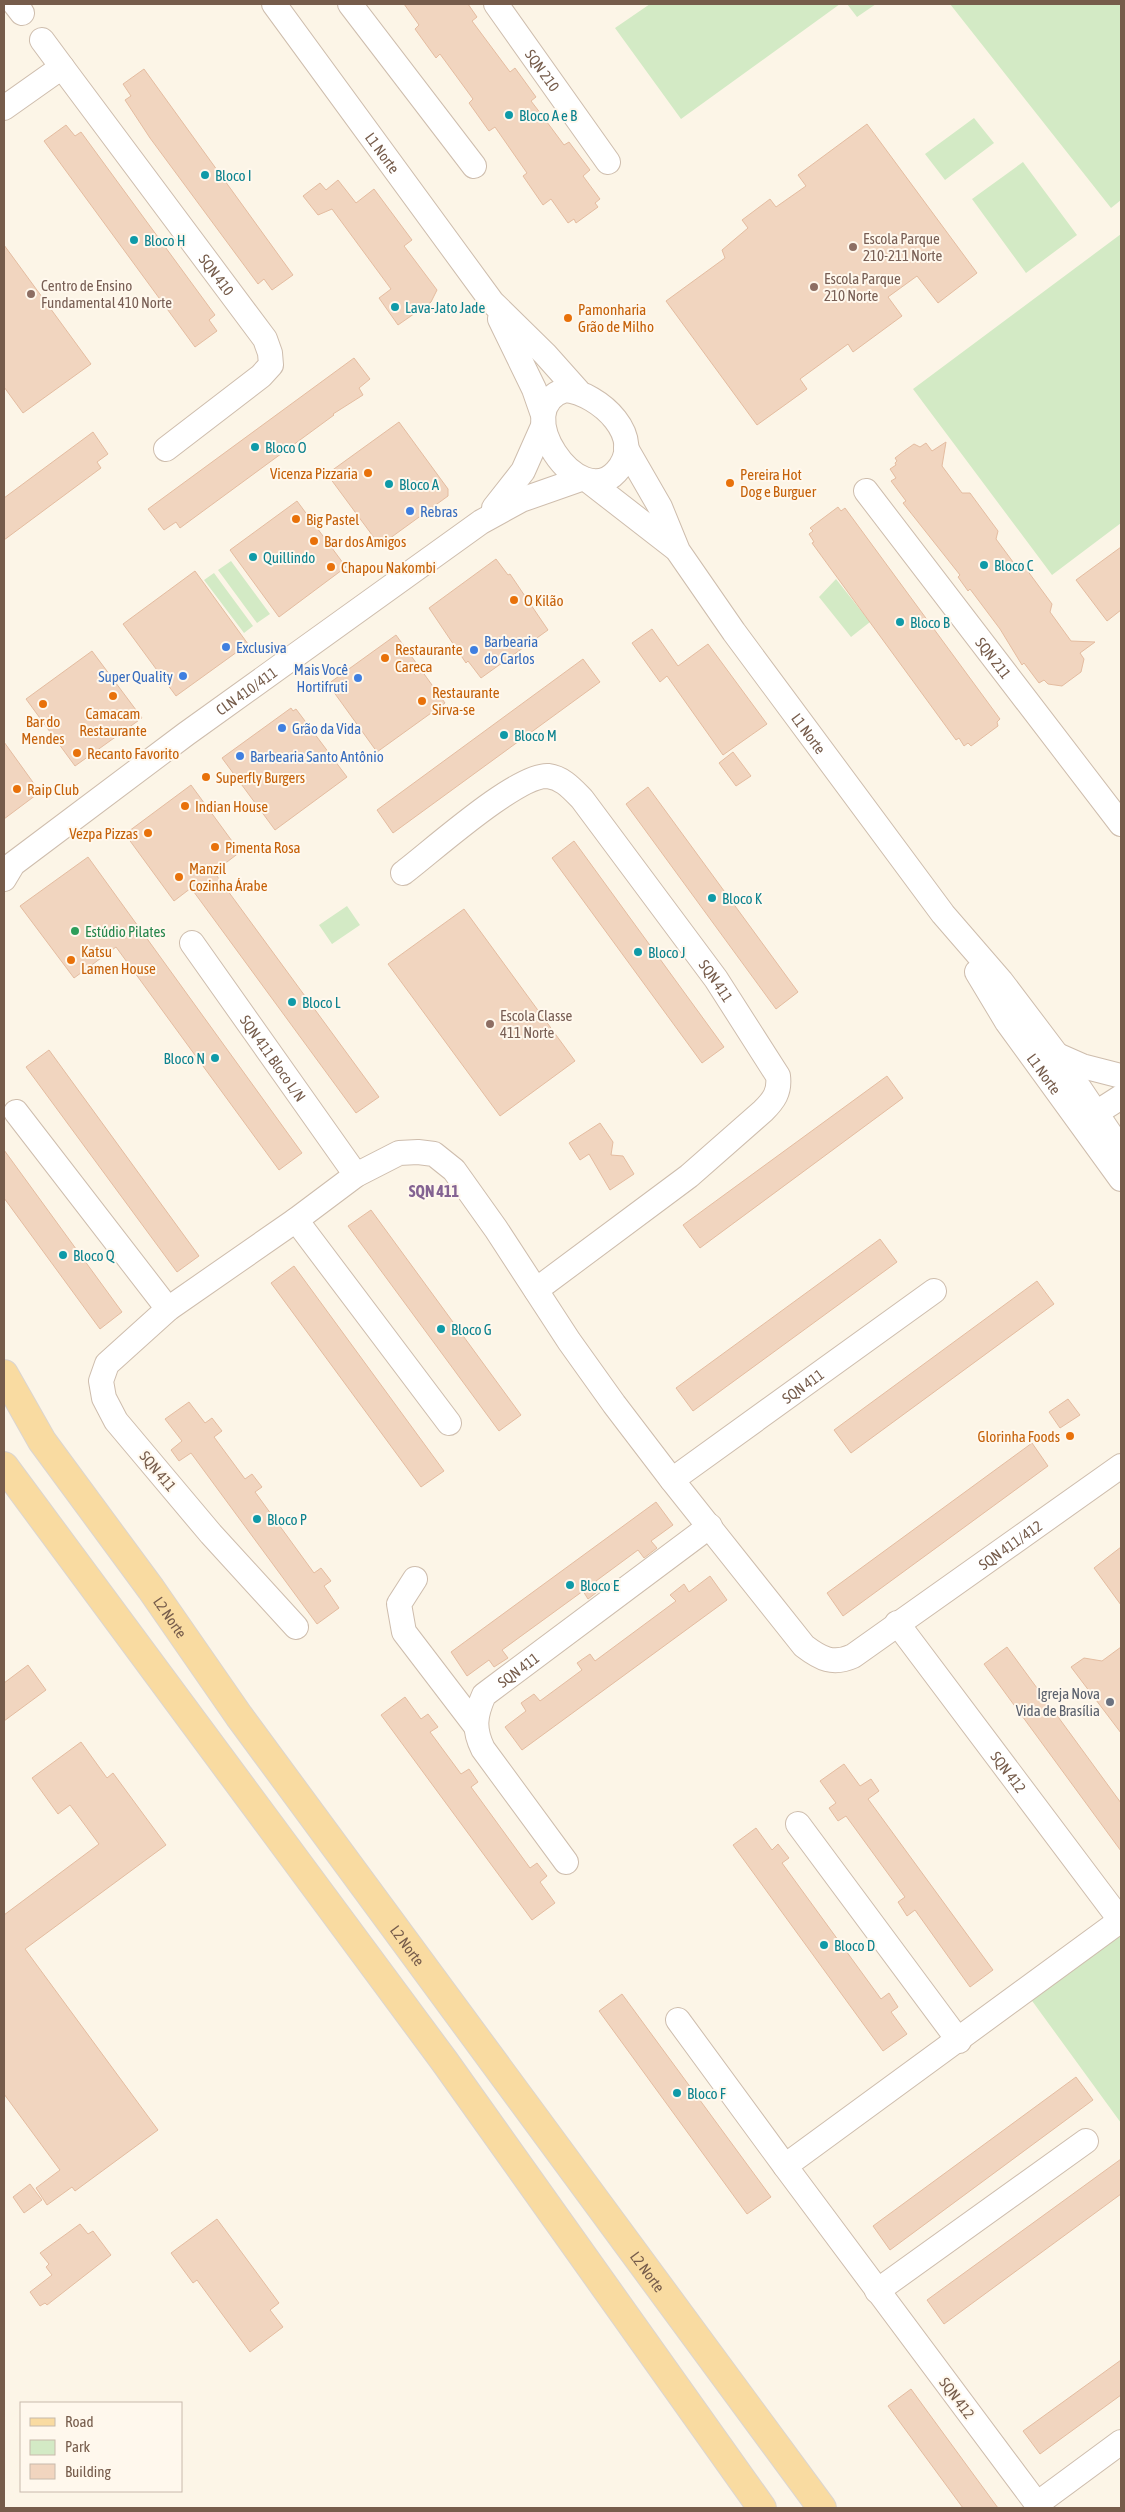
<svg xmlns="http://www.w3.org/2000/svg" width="1125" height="2512" font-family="'Asap Condensed',sans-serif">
  <rect width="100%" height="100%" fill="#fcf5e7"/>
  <path fill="#d3eac5" d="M650,4h190l-159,115 -66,-91z
    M847,4h29l-19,13z
    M950,4h171v196l-10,8z
    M974,118l20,25 -49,37 -20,-26z
    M1023,162l54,73 -51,38 -54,-74z
    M1121,234v289l-69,52 -139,-186z
    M231,561l39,53 -13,9 -39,-53z
    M214,573l39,53 -9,7 -40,-53z
    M836,579l34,43 -19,15 -32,-40z
    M347,906l13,19 -28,19 -13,-19z
    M1121,1934v189l-91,-125z"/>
  <path fill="#f1d5bf" stroke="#e4bca0" d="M404,4h64l9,13 -5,4 38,51 5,-4 21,29 -5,4 10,13 23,31 5,-3 21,28 -7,6 17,23 -5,4 3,4 -22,16 -2,-4 -6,4 -17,-24 -8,6 -20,-29 4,-3 -32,-46 -6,4 -20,-28 4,-4 -33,-45 -4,4 -21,-29 4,-4z
    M144,69l149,206 -21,15 -8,-11 -6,5 -108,-146 -25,-38 6,-4 -8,-12z
    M867,124l110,149 -39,30 -21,-27 -29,21 14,19 -49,36 -5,-8 -48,35 7,10 -50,36 -91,-124 59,-43 -3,-8 26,-22 -6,-8 28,-21 6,8 30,-21 -8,-11z
    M66,125l9,11 6,-4 134,183 -6,5 8,11 -22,16 -151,-206z
    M338,180l18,23 18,-14 38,51 -8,6 33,44 -6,12 -33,23 -19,-27 12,-9 -59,-80 -14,6 -15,-19 17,-13 6,7z
    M4,245l87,119 -68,49 -19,-26z
    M354,358l16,21 -11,9 4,7 -30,19 1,1 -154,113 -4,-6 -12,8 -16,-21z
    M399,422l49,67v7l-66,48 -2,-2 -2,1 -51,-69z
    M93,432l15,22 -11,8 4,6 -97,72v-42z
    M946,442l-4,24 20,27h8l28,38 -2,8 20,27h8l28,38 -2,8 21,29 24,1 -15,11 4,6 -3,13 -19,14 -14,-2 -4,-4 -5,3 -15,-20 -2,2 -22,-36 -30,-40 -2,2 -10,-14 2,-2 -57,-72 3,-2 -15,-20 5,-3 -6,-9 6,-4 -1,-2 2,-2 -2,-3 9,-7 10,-7 6,3 6,-4 6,8z
    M297,501l49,66 -67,50 -49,-67z
    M838,507l3,4 4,-3 155,211 -3,3 1,4 -27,20 -3,-3 -4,3 -5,-8 -3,2 -144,-197 2,-1 -5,-8 4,-3 -3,-3z
    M1121,547v63l-14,11 -31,-41z
    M496,559l12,16 2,-1 38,56 -67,48 -13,-17 -2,2 -37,-55z
    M195,571l53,73 -72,52 -53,-72z
    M652,629l26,37 30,-22 59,80 -44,31 -56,-79 -7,6 -28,-39z
    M396,635l49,68 -68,49 -49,-68z
    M92,651l50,67 -67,48 -49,-67z
    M583,659l17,23 -207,151 -16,-23z
    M291,708l2,3 3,-2 51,68 -72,53 -53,-72z
    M4,742l36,50 -36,27z
    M733,752l18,24 -15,10 -17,-23z
    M191,785l49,67 -26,20 165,225 -23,16 -165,-225 -17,13 -49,-67z
    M648,787l150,205 -22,17 -150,-205z
    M574,841l150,206 -22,16 -150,-205z
    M88,857l214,296 -23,17 -163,-223 -42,31 -54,-72z
    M464,909l111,152 -75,55 -112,-152z
    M49,1050l150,206 -22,16 -151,-205z
    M887,1076l16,22 -203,150 -17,-23z
    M600,1123l13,19 -2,13 12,1 11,18 -24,16 -21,-36 -9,6 -11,-17z
    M4,1150l118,162 -22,17 -96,-131z
    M371,1210l150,205 -22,16 -151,-205z
    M880,1239l17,23 -204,149 -17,-23z
    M294,1266l150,205 -23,16 -150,-204z
    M1037,1281l17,23 -203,149 -17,-23z
    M1068,1399l12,16 -20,13 -11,-16z
    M189,1402l16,21 7,-5 10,13 -8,6 31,42 7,-5 10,13 -7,5 59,81 7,-5 10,13 -7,5 15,22 -22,16 -126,-171 -12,8 -8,-11 11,-9 -17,-22z
    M1032,1443l16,23 -205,150 -16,-23z
    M656,1502l17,23 -22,16 6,7 -13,10 -6,-8 -42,31 5,8 -13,10 -5,-8 -81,59 6,8 -14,9 -5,-7 -22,16 -16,-24z
    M1121,1547v58l-27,-37z
    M710,1576l17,24 -205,150 -17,-23 21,-16 -5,-8 13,-9 6,7 42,-31 -5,-7 13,-9 5,7 81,-60 -6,-6 14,-11 5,8z
    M1007,1647l114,156v48l-137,-187z
    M1121,1647v86l-50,-66 13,-9 18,3z
    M28,1665l18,25 -42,31v-38z
    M405,1697l16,22 7,-5 10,13 -8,5 31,42 8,-5 9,13 -7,5 59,81 7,-5 10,13 -7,6 15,21 -23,17 -151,-205z
    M81,1742l26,36 6,-5 53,72 -141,104 133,181 -83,61 -3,-4 -25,18 -11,-17 24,-18 -56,-76v-179l95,-71 -29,-39 -12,9 -26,-36z
    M844,1764l16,22 11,-7 8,12 -11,8 125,171 -23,17 -55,-77 -8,6 -9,-14 7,-5 -59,-81 -8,5 -9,-13 7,-5 -16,-22z
    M756,1828l16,22 6,-6 11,14 -7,5 99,136 8,-6 9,14 -7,5 16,22 -24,17 -150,-206z
    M622,1994l149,203 -24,17 -148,-203z
    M1076,2077l17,23 -203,150 -17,-24z
    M1121,2159v35l-177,130 -17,-24z
    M30,2184l12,16 -18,13 -11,-16z
    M217,2219l62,84 -9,7 13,17 -33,25 -53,-72 -4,3 -22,-30z
    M80,2224l8,10 5,-3 18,24 -64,50 -2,-2 -5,3 -10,-14 22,-17 -6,-8 3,-3 -9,-11z
    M1121,2360v35l-81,59 -17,-23z
    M911,2389l16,22 71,97h-35l-75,-102z"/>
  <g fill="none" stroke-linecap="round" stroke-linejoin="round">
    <g stroke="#cebdad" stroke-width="26">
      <g id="minor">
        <path d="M15,4l7,9"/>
        <path id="s1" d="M274,4l218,298 53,52 33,37"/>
        <path d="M350,4l124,162"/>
        <path id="s2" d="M496,4l112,158"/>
        <path d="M42,40l20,27"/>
        <path id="s3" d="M4,108l58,-41 203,272 5,14 1,12 -10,11 -95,73"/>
        <path d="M500,319l34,70 8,23"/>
        <path d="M565,390c34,3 83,48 51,82 -37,41 -109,-64 -51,-82z"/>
        <path id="s4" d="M626,448l34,59 18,44 56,81 209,282 58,67 56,74 64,95"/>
        <path d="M590,482l85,66"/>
        <path id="s5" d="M866,491l255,333"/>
        <path d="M494,508l29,-37 20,-45"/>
        <path id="s6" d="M403,873c28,-21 114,-99 145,-97 15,2 24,13 34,23l134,180 62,97c2,16 -4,24 -15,35l-74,65 -153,114"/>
        <path id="s7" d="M4,879l9,-15 173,-130 295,-212 40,-22 60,-21"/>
        <path id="s8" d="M192,943l164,232"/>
        <path id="s9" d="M977,972l30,50 114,157"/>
        <path d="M1057,1055l25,11 39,10"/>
        <path d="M16,1112l152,197"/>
        <path d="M1082,1122l39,-25"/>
        <path d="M296,1220l153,203"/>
        <path id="s10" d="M672,1480l262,-189"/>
        <path d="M415,1579l-16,25 5,28 71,93"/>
        <path id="s11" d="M897,1623l224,298"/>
        <path id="s12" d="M296,1627l-85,-93 -95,-113 -12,-23 -3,-17 6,-17 61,-55 128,-89 60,-45 43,-22 19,-1 16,2 20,16 42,59 73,112 45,63 58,76 132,166c17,13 29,19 49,10l268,-190"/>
        <path d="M798,1824l161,217"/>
        <path id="s13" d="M566,1862l-83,-113c-10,-20 -8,-34 1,-54l226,-169"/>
        <path d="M678,2020l107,146"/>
        <path d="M877,2291l209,-150"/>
        <path d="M1037,2504l84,-62"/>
        <path d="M1040,2508l-255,-342 336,-246"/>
      </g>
    </g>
    <g stroke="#dbd5d0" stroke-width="30">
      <g id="major">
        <path id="s14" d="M4,1374l38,67 109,148 88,127 583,792"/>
        <path d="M4,1466l441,596 317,446"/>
      </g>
    </g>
    <use href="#minor" stroke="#fff" stroke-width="24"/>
    <use href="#major" stroke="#f9dba1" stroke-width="28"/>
  </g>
  <g fill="#0f9aa8" stroke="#fff8ed" stroke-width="2">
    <circle cx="509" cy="115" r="5"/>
    <circle cx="205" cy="175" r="5"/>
    <circle cx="134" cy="240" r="5"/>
    <circle cx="395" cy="307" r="5"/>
    <circle cx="255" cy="447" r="5"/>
    <circle cx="389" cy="484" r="5"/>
    <circle cx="253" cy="557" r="5"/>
    <circle cx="984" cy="565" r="5"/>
    <circle cx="900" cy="622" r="5"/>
    <circle cx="504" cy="735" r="5"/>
    <circle cx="712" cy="898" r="5"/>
    <circle cx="638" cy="952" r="5"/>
    <circle cx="292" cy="1002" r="5"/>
    <circle cx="215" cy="1058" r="5"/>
    <circle cx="63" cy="1255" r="5"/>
    <circle cx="441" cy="1329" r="5"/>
    <circle cx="257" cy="1519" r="5"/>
    <circle cx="570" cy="1585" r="5"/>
    <circle cx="824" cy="1945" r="5"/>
    <circle cx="677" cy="2093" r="5"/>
  </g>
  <g fill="#8d6e63" stroke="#fff8ed" stroke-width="2">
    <circle cx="853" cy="247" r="5"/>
    <circle cx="814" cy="287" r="5"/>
    <circle cx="31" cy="294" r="5"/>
    <circle cx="490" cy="1024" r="5"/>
  </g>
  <g fill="#e8710a" stroke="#fff8ed" stroke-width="2">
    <circle cx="568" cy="318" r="5"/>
    <circle cx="368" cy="473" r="5"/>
    <circle cx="730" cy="483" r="5"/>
    <circle cx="296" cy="519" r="5"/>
    <circle cx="314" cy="541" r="5"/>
    <circle cx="331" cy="567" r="5"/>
    <circle cx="514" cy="600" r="5"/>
    <circle cx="385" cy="658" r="5"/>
    <circle cx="113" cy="696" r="5"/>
    <circle cx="422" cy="701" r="5"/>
    <circle cx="43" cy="704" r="5"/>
    <circle cx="77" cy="753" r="5"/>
    <circle cx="206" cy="777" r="5"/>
    <circle cx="17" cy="789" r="5"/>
    <circle cx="185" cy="806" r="5"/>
    <circle cx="148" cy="833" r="5"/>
    <circle cx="215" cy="847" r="5"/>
    <circle cx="179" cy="877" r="5"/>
    <circle cx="71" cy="960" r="5"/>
    <circle cx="1070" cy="1436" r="5"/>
  </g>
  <g fill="#3f7fe0" stroke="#fff8ed" stroke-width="2">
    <circle cx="410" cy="511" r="5"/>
    <circle cx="226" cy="647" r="5"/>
    <circle cx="474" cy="650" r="5"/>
    <circle cx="183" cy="676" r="5"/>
    <circle cx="358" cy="678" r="5"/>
    <circle cx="282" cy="728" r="5"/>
    <circle cx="240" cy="756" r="5"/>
  </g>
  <circle fill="#2e9e5b" stroke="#fff8ed" stroke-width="2" cx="75" cy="931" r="5"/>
  <circle fill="#6b7280" stroke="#fff8ed" stroke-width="2" cx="1110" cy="1702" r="5"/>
  <g text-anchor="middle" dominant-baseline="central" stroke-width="4" stroke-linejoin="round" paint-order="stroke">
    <g font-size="15" fill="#765c4b" stroke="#fff8ed">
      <text stroke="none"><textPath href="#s2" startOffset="81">SQN 210</textPath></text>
      <text stroke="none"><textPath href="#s1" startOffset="184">L1 Norte</textPath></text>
      <text stroke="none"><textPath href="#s3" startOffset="330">SQN 410</textPath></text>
      <text stroke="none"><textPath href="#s5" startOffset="210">SQN 211</textPath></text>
      <text stroke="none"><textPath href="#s7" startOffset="308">CLN 410/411</textPath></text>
      <text stroke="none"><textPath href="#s4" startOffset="340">L1 Norte</textPath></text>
      <text stroke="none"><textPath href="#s6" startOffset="444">SQN 411</textPath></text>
      <text stroke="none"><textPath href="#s8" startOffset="141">SQN 411 Bloco L/N</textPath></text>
      <text stroke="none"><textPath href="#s9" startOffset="122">L1 Norte</textPath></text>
      <text stroke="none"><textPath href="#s10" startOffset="161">SQN 411</textPath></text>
      <text transform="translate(158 1471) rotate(50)">SQN 411</text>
      <text stroke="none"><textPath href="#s12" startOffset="1594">SQN 411/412</textPath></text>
      <text stroke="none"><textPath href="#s14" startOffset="295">L2 Norte</textPath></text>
      <text stroke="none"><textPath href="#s13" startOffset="239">SQN 411</textPath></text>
      <text stroke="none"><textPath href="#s11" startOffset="186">SQN 412</textPath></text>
      <text stroke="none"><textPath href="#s14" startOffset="700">L2 Norte</textPath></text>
      <text stroke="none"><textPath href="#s14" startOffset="1105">L2 Norte</textPath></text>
      <text transform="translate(957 2398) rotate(53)">SQN 412</text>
    </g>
    <g font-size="15" fill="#0d838f" stroke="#fff8ed" text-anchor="start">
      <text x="519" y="115">Bloco A e B</text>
      <text x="215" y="175">Bloco I</text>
      <text x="144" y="240">Bloco H</text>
      <text x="405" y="307">Lava-Jato Jade</text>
      <text x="265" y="447">Bloco O</text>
      <text x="399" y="484">Bloco A</text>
      <text x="263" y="557">Quillindo</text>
      <text x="994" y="565">Bloco C</text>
      <text x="910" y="622">Bloco B</text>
      <text x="514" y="735">Bloco M</text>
      <text x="722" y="898">Bloco K</text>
      <text x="648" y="952">Bloco J</text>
      <text x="302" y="1002">Bloco L</text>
      <text x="205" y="1058" text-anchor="end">Bloco N</text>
      <text x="73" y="1255">Bloco Q</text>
      <text x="451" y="1329">Bloco G</text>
      <text x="267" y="1519">Bloco P</text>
      <text x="580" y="1585">Bloco E</text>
      <text x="834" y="1945">Bloco D</text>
      <text x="687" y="2093">Bloco F</text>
    </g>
    <g font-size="15" fill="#785e54" stroke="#fff8ed" text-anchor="start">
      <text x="863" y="238">Escola Parque<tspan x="863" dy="17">210-211 Norte</tspan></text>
      <text x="824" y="278">Escola Parque<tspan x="824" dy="17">210 Norte</tspan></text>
      <text x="41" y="285">Centro de Ensino<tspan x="41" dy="17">Fundamental 410 Norte</tspan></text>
      <text x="500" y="1015">Escola Classe<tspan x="500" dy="17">411 Norte</tspan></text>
    </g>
    <g font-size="15" fill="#c56008" stroke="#fff8ed" text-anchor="start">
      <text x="578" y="309">Pamonharia<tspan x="578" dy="17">Grão de Milho</tspan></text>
      <text x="358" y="473" text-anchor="end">Vicenza Pizzaria</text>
      <text x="740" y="474">Pereira Hot<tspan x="740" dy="17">Dog e Burguer</tspan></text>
      <text x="306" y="519">Big Pastel</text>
      <text x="324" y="541">Bar dos Amigos</text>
      <text x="341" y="567">Chapou Nakombi</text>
      <text x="524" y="600">O Kilão</text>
      <text x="395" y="649">Restaurante<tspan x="395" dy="17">Careca</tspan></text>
      <text x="432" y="692">Restaurante<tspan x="432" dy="17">Sirva-se</tspan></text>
      <text x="113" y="713" text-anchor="middle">Camacam<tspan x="113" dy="17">Restaurante</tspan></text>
      <text x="43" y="721" text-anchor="middle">Bar do<tspan x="43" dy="17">Mendes</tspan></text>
      <text x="87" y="753">Recanto Favorito</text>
      <text x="216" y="777">Superfly Burgers</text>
      <text x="27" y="789">Raip Club</text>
      <text x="195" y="806">Indian House</text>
      <text x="138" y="833" text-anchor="end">Vezpa Pizzas</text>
      <text x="225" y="847">Pimenta Rosa</text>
      <text x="189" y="868">Manzil<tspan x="189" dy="17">Cozinha Árabe</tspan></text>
      <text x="81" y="951">Katsu<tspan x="81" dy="17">Lamen House</tspan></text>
      <text x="1060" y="1436" text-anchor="end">Glorinha Foods</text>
    </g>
    <g font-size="15" fill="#366cbe" stroke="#fff8ed" text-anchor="start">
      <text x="420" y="511">Rebras</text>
      <text x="484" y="641">Barbearia<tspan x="484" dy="17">do Carlos</tspan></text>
      <text x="236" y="647">Exclusiva</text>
      <text x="348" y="669" text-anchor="end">Mais Você<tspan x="348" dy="17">Hortifruti</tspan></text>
      <text x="173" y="676" text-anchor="end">Super Quality</text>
      <text x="292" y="728">Grão da Vida</text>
      <text x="250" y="756">Barbearia Santo Antônio</text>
    </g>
    <g font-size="15" fill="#27864d" stroke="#fff8ed" text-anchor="start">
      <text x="85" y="931">Estúdio Pilates</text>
    </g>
    <g font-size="15" fill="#5b616d" stroke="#fff8ed" text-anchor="end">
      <text x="1100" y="1693">Igreja Nova<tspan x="1100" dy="17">Vida de Brasília</tspan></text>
    </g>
    <g font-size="16" font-weight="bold" fill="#846392" stroke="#fff8ed">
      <text x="434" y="1191">SQN 411</text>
    </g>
  </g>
  <rect width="1125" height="2512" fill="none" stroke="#765c4b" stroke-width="10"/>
  <rect x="20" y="2402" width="162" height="90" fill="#fff8ed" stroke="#c8baac"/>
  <rect x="30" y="2418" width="25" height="8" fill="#f9dba1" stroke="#c8baac"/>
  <text x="65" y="2427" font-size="15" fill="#765c4b">Road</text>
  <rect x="30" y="2440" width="25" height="15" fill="#d3eac5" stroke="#c8baac"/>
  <text x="65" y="2452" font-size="15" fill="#765c4b">Park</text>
  <rect x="30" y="2464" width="25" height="15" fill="#f1d5bf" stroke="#c8baac"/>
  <text x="65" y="2477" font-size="15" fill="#765c4b">Building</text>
</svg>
